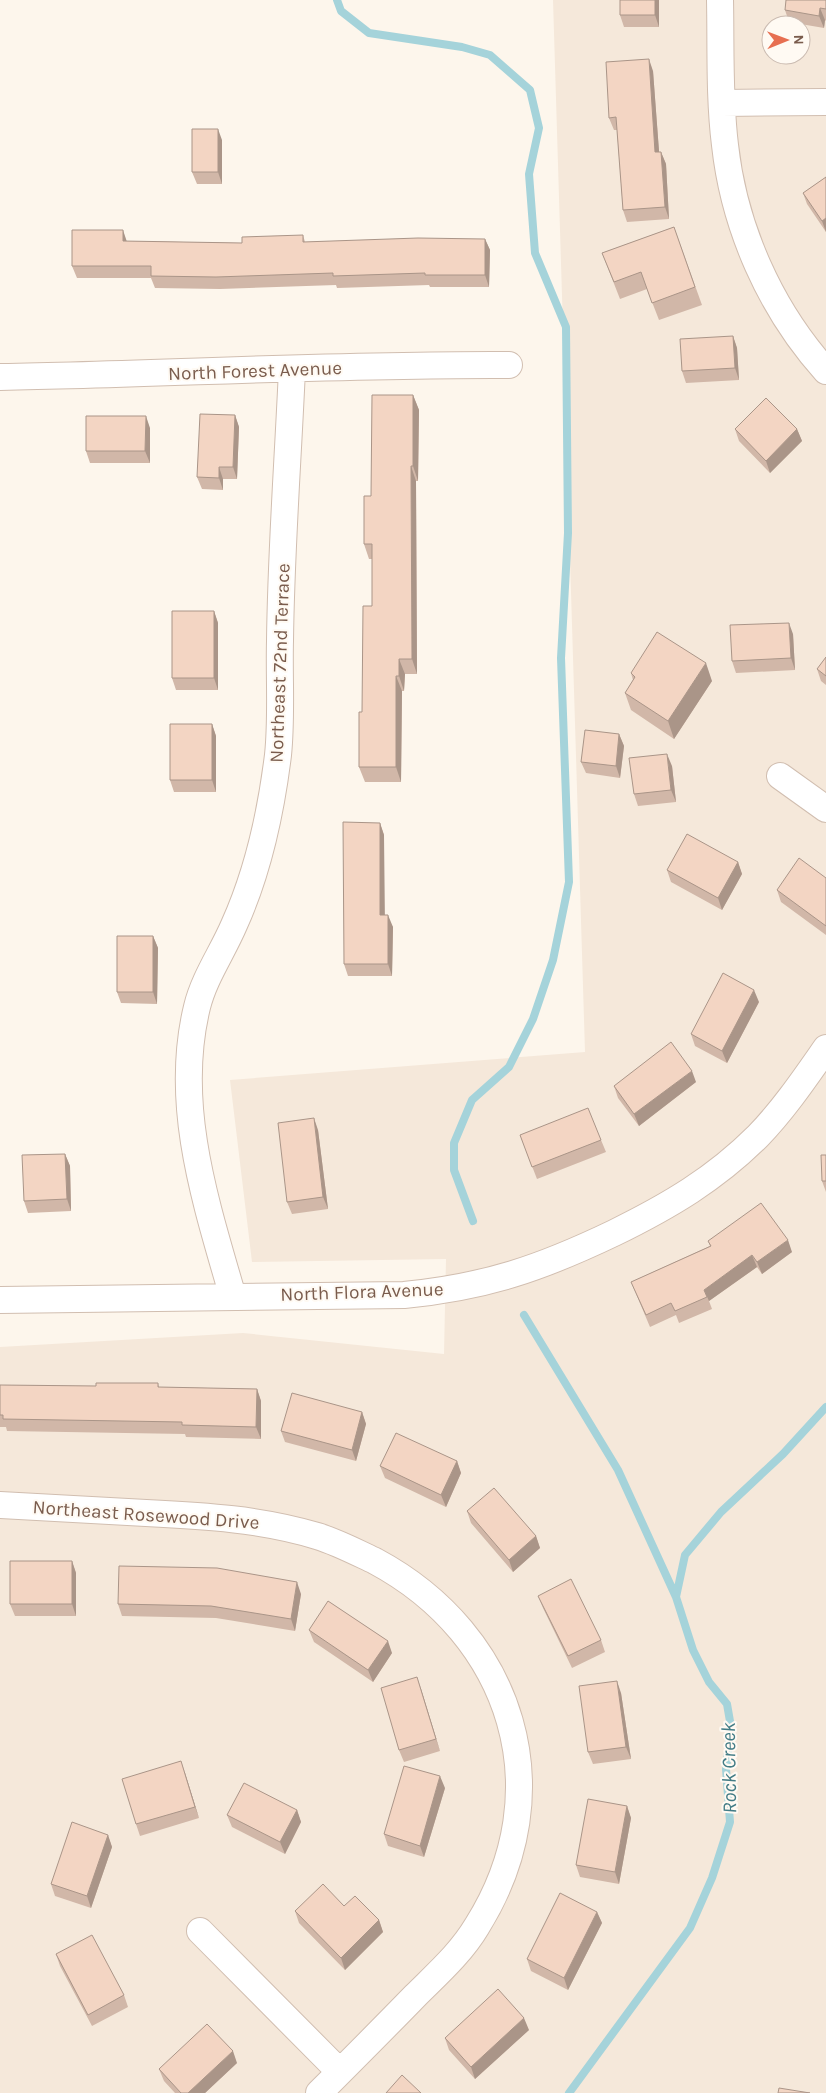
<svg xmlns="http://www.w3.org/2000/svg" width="826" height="2093" font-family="Karla,sans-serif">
  <rect width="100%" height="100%" fill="#fdf6ec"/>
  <path fill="#f5e8da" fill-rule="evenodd" d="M553,0h273v2093h-826v-746l243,-14 201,21 2,-95 -194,3 -22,-182 355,-28zM771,25h30v30h-30z"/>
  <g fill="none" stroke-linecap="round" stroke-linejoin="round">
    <path stroke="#a5d3da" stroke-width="8" d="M337,0l4,11 28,22 93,14 28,8 40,35 9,38 -10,46 6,79 31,74 2,206 -7,125 8,224 -16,78 -20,59 -24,48 -37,33 -18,43v27l19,51
      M524,1315l94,155 58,127
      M569,2093l121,-165 22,-50 18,-56 -4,-53 5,-42 -4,-23 -18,-22 -16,-32 -17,-53 9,-42 36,-43 62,-58 43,-47"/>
    <g stroke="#d1beb0" stroke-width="28">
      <path id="street" d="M720,0c1,48 -1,97 5,145 9,82 45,164 101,226
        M722,103l104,-1
        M0,377c170,-3 339,-13 509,-12
        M780,776l46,33
        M233,1297c-27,-94 -60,-192 -36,-290 7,-29 25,-54 37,-82 24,-53 37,-113 44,-170 4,-38 1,-76 2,-114 1,-91 8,-181 12,-272
        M0,1300l404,-5c82,-8 137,-27 210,-62 55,-27 101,-54 144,-97 26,-27 47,-58 68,-88
        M0,1505c49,3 98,5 146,8 59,3 115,6 171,23 20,6 39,16 58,25 138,74 187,230 102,365 -16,27 -40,48 -62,70 -32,33 -64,65 -96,97
        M200,1931l140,141"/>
    </g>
    <use href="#street" stroke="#fff" stroke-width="26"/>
  </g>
  <path fill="#d1b7a8" d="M659,0v27h-35l-4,-12z
    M826,0v21l-1,-1 -1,8 -35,-6 -4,-12z
    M653,71l6,81h2l5,12 3,55 -42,3 -4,-12 -6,-80h-3l-5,-12z
    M222,140v44h-25l-5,-12z
    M826,177v55l-19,-28 -4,-11z
    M674,227l28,78 -43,15 -12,-31 -27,10 -18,-46z
    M303,235l2,7 180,-3 5,11 -1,37h-59l-1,-2 -92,3 -1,-3 -116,4 -65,-1 -4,-10h-74l-5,-12 55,-25 115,2z
    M733,336l4,12 2,32 -53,3 -4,-12z
    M413,395l6,15 -1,71h-2l1,193h-12l-1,17h-2l-1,91h-36l-6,-15 3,-55 10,-106v-47h-3l-5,-15 7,-48z
    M235,415l4,12 -2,52h-14v11l-21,-1 -5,-12z
    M150,428v35h-60l-4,-12z
    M735,429h62l5,12 -32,32 -31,-32z
    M214,611l4,12v67h-42l-4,-12z
    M793,634l2,36 -59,3 -4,-12z
    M826,657v28l-5,-4 -4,-12z
    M631,673l81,8 -38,58 -43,-29 -6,-17 8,-13z
    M212,724l4,12v56h-42l-4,-12z
    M619,734l5,12 -4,32 -34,-5 -5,-11z
    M672,766l4,36 -38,4 -4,-12z
    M380,823l4,12v80l9,12 -1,49h-44l-4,-12z
    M738,862l4,12 -20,36 -51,-28 -4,-12z
    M826,878v57l-45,-33 -4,-12z
    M153,936l5,12 -1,56 -36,-1 -4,-11z
    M759,1002l-32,61 -32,-17 -4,-12z
    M696,1082l-57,44 -21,-28 -4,-12z
    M318,1130l10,79 -36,5 -5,-12z
    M520,1135l81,5 5,12 -69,27z
    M65,1154l5,12 1,45 -43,2 -4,-12z
    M826,1155v37l-4,-11z
    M708,1241l84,11 -30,22 -5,-7 -48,34 3,8 -33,14 -3,-8 -26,12 -19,-45 79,-36z
    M158,1383l1,4 98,2 4,12v38l-75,-2 -1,-3 -178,-3 -1,-4h-6v-42l96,1z
    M362,1412l4,12 -10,37 -71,-19 -4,-11z
    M457,1461l4,12 -15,34 -61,-29 -5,-12z
    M467,1511l69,25 4,12 -27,24 -42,-49z
    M72,1561l4,12v43h-61l-5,-12z
    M301,1594l-6,37 -79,-13 -94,-2 -4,-12z
    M538,1596l63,44 4,12 -33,16 -29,-60z
    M309,1630l83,23 -19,29 -59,-40z
    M421,1689l19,62 -36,11 -5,-12z
    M621,1693l10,66 -38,5 -5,-12z
    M185,1773l14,45 -59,18 -4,-12z
    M445,1788l-21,69 -36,-11 -4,-12z
    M627,1806l4,12 -12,66 -39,-7 -4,-12z
    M297,1810l4,12 -16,32 -53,-27 -5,-12z
    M108,1835l4,12 -21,61 -36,-12 -4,-12z
    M344,1906l35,14 4,12 -38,38 -46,-47 -4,-12z
    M597,1912l5,11 -34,67 -37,-19 -4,-12z
    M56,1954l68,41 4,12 -36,19 -32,-60z
    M529,2030l-54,49 -26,-29 -4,-12z
    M237,2063l-32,30h-30l-11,-12 -5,-12z"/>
  <path fill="#aa9588" d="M655,0h4v27l-4,-12z
    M820,8l5,12 -1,8 -5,-12z
    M649,59l4,12 7,93 -5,-12z
    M218,129l4,11v44l-4,-12z
    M661,152l5,12 3,55 -4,-12z
    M826,218v14l-4,-11z
    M123,230l4,12 -4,-1z
    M485,239l5,11 -1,37 -4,-12z
    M733,336l4,12 2,32 -4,-12z
    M413,395l6,15 -1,71 -5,-15z
    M235,415l4,12 -2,52 -4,-12z
    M146,416l4,12v35l-5,-12z
    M797,429l5,12 -32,32 -4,-12z
    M411,466l5,15 1,193 -5,-15z
    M219,467l4,12v11l-4,-12z
    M214,611l4,12v67l-4,-12z
    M789,623l4,11 2,36 -4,-12z
    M399,659l6,15 -1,17 -5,-15z
    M706,663l6,18 -38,58 -6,-18z
    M396,676l6,15 -1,91 -5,-15z
    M212,724l4,12v56l-4,-12z
    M619,734l5,12 -4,32 -4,-12z
    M667,754l5,12 4,36 -5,-12z
    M380,823l4,12 1,92 -5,-12z
    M738,862l4,12 -20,36 -4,-12z
    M388,915l5,12 -1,49 -4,-12z
    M153,936l5,12 -1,56 -4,-12z
    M754,990l5,12 -32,61 -5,-12z
    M692,1071l4,11 -57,44 -5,-12z
    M314,1118l4,12 10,79 -5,-12z
    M65,1154l5,12 1,45 -4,-12z
    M788,1240l4,12 -30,22 -5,-12z
    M752,1255l5,12 -48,34 -5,-11z
    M257,1389l4,12v38l-5,-12z
    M362,1412l4,12 -10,37 -4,-11z
    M457,1461l4,12 -15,34 -5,-12z
    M536,1536l4,12 -27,24 -4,-12z
    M72,1561l4,12v43l-4,-12z
    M297,1582l4,12 -6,37 -4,-12z
    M388,1641l4,12 -19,29 -5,-12z
    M417,1677l4,12 19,62 -4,-12z
    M617,1681l4,12 10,66 -5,-12z
    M181,1761l4,12 14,45 -4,-11z
    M440,1776l5,12 -21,69 -4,-11z
    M627,1806l4,12 -12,66 -4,-12z
    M297,1810l4,12 -16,32 -5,-12z
    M108,1835l4,12 -21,61 -4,-12z
    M597,1912l5,11 -34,67 -4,-12z
    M379,1920l4,12 -38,38 -4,-12z
    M524,2018l5,12 -54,49 -4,-12z
    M233,2051l4,12 -32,30h-17z"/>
  <path fill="#f3d5c3" stroke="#aa9588" d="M620,0h35v15h-35z
    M786,0h40v9l-6,-1 -1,8 -34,-6z
    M649,59l6,93h6l4,55 -42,3 -7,-93 -7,1 -3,-56z
    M192,129h26v43h-26z
    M826,177v41l-4,3 -19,-28z
    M674,227l21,60 -43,16 -11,-31 -27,10 -12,-29z
    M72,230h51v11l119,2v-6l61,-2v7l115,-4 67,1v36h-60v-2l-92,3v-3l-117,4 -65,-1v-10h-79z
    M733,336l2,32 -53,3 -2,-32z
    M372,395h41v71h-2l1,193h-13v17h-3v91h-37v-55h3l1,-106h9v-62h-8v-48h7z
    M766,398l31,31 -31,32 -31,-32z
    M200,414l35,1 -2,52h-14v11l-22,-1z
    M86,416h60l-1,35h-59z
    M172,611h42v67h-42z
    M789,623l2,35 -59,3 -2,-36z
    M657,632l49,31 -38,58 -43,-28 10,-16 -4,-4z
    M826,657v19l-9,-7z
    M170,724h42v56h-42z
    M585,730l34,4 -3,32 -35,-4z
    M667,754l4,36 -37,4 -5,-36z
    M343,822l37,1v92h8v49h-44z
    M687,834l51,28 -20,36 -51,-28z
    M799,858l27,20v48l-49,-36z
    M117,936h36v56h-36z
    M723,973l31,17 -32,61 -31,-17z
    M671,1042l21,29 -58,43 -20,-28z
    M588,1108l13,32 -69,27 -12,-32z
    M314,1118l9,79 -36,5 -9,-79z
    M65,1154l2,45 -43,2 -2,-46z
    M821,1155h5v26h-4z
    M761,1203l27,37 -31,22 -5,-7 -48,35 3,7 -32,14 -4,-8 -25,12 -15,-33 80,-36 -3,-5z
    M96,1383h62v4l99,2 -1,38 -74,-2v-3l-179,-3v-4h-3v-30l96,1z
    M292,1393l70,19 -10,38 -71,-19z
    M396,1433l61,28 -16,34 -61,-29z
    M494,1488l42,48 -27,24 -42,-49z
    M10,1561h62v43h-62z
    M119,1566l98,2 80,14 -6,37 -80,-13 -93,-2z
    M571,1579l30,61 -33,16 -30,-60z
    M328,1601l60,40 -20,29 -59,-40z
    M417,1677l19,62 -37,11 -18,-62z
    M617,1681l9,66 -38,5 -9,-66z
    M181,1761l14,46 -59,17 -14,-45z
    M404,1766l36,10 -20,70 -36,-12z
    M244,1783l53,27 -17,32 -53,-27z
    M588,1799l39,7 -12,66 -39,-7z
    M72,1822l36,13 -21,61 -36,-12z
    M323,1884l21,22 11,-10 24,24 -38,38 -46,-47z
    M560,1893l37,19 -33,66 -37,-19z
    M92,1935l32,60 -36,20 -32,-61z
    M498,1989l26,29 -53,49 -26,-29z
    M207,2024l26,27 -45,42h-7l-22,-24z
    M402,2075l19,18h-35z
    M779,2088l31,5h-32z"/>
  <g text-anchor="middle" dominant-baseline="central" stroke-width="4" stroke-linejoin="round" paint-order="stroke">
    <g font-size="19" fill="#7a5c4d" stroke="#fffaf3">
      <text transform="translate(255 371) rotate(-2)">North Forest Avenue</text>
      <text transform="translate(280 663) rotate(-88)">Northeast 72nd Terrace</text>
      <text transform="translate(362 1292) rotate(-2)">North Flora Avenue</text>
      <text transform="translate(146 1515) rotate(4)">Northeast Rosewood Drive</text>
    </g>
    <g font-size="20" font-style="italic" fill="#437c86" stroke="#fffaf3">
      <text transform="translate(729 1768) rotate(-91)">Rock Creek</text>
    </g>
  </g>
  <g transform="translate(786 40) rotate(89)"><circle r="24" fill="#fffaf3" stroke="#cabbb1"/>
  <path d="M0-4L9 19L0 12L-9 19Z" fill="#e76f51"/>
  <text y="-8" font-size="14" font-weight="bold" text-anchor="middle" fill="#7a5c4d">N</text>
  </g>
</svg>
